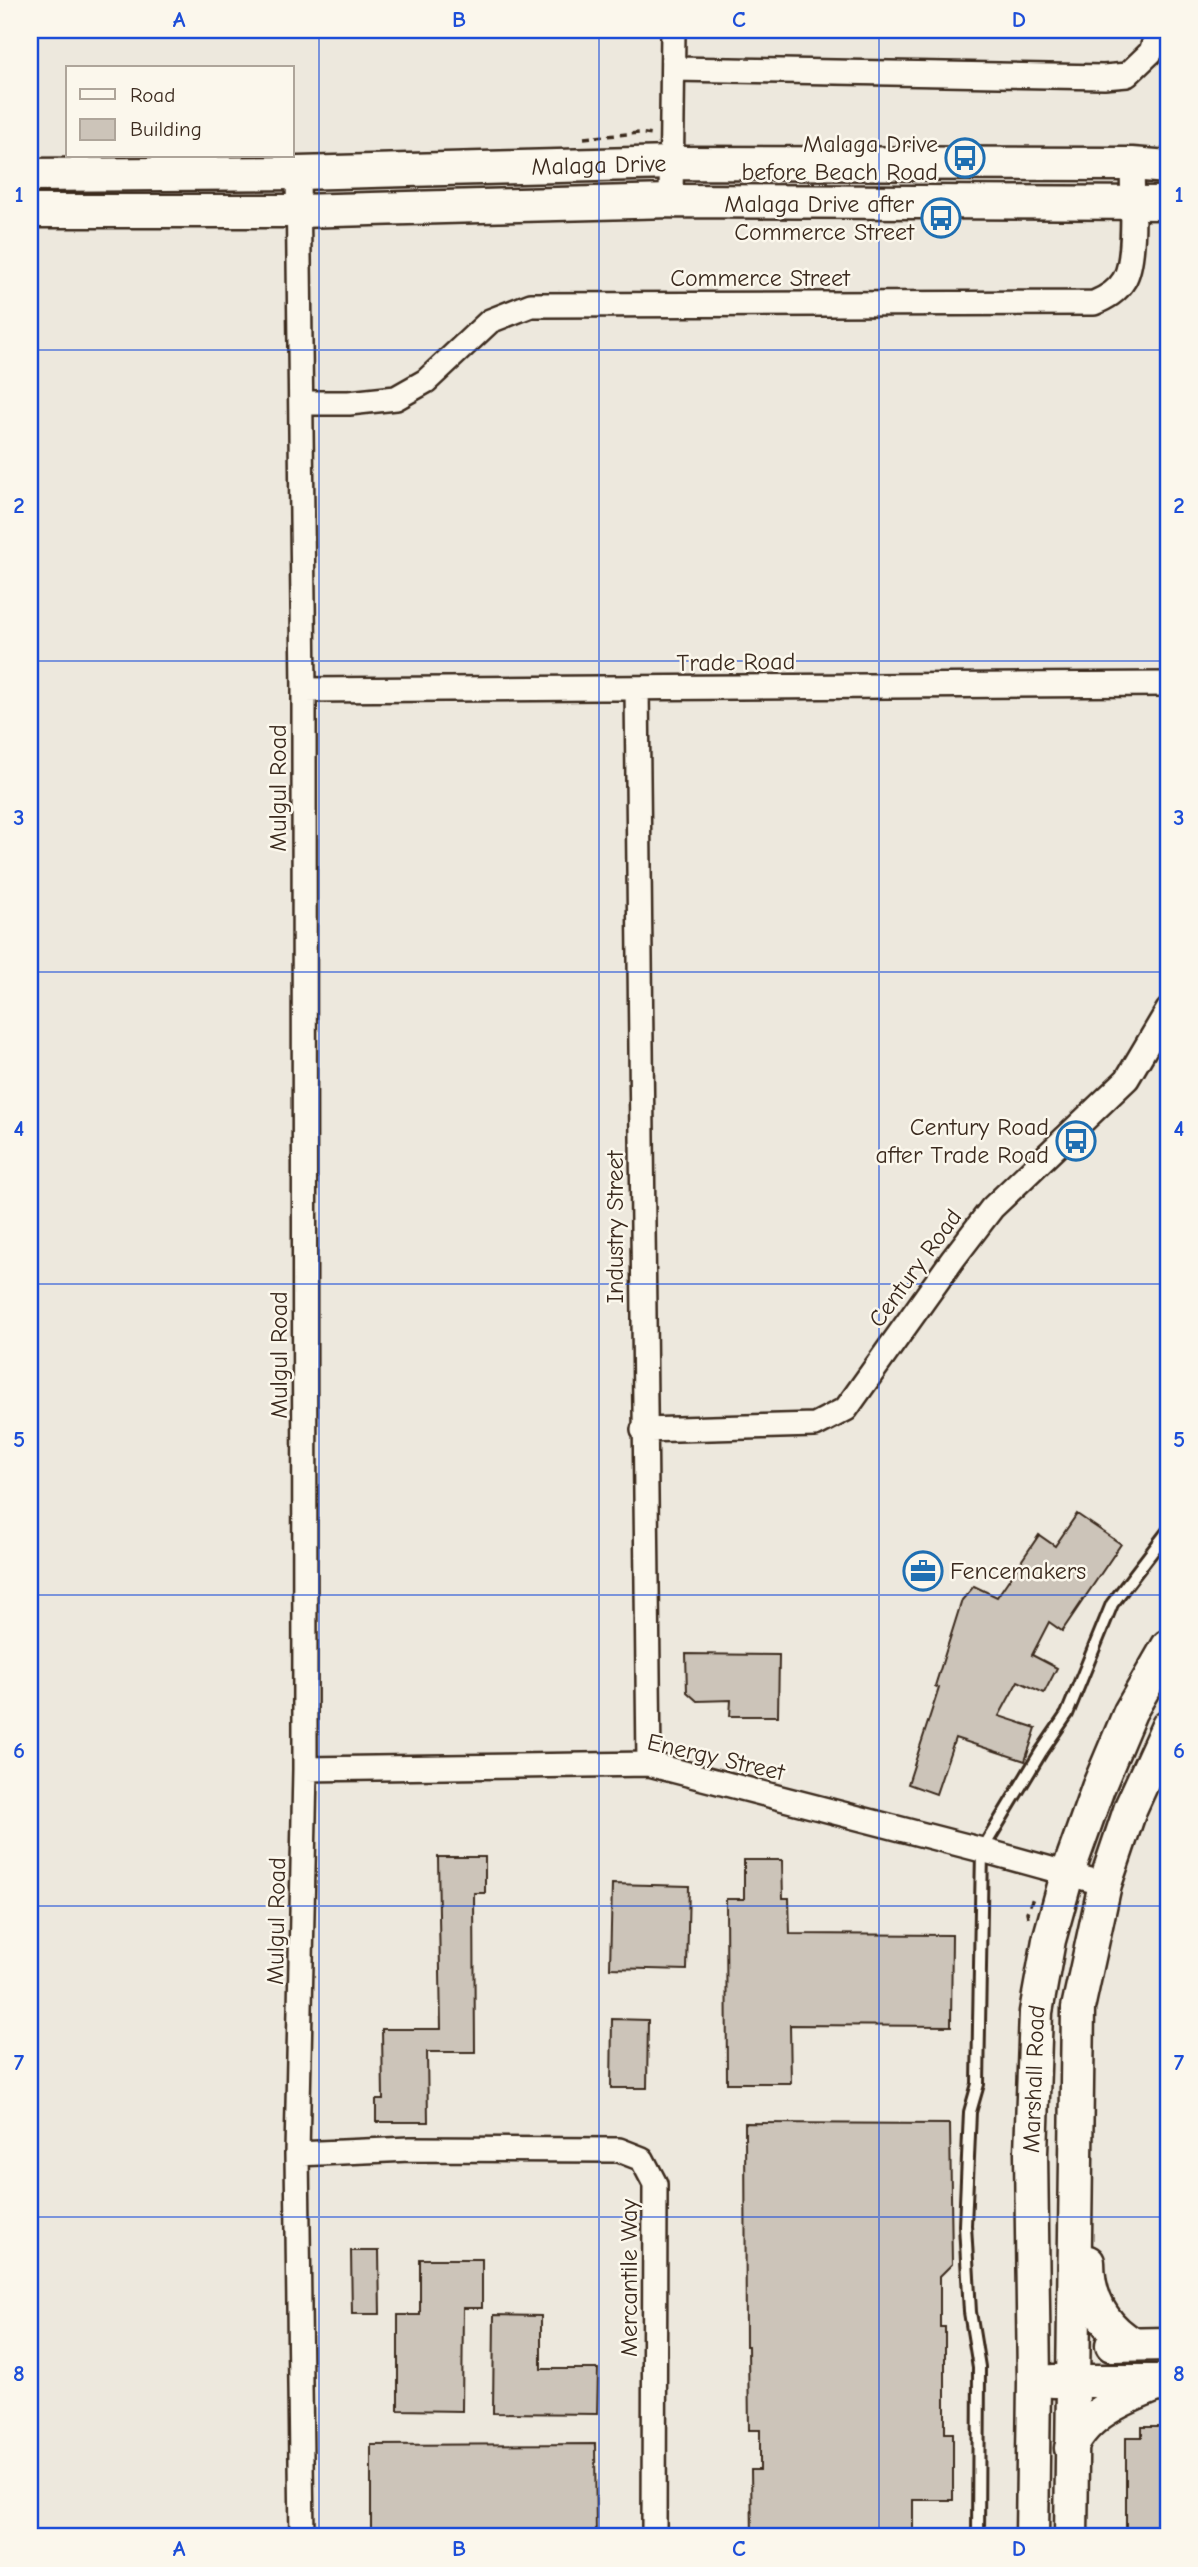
<svg xmlns="http://www.w3.org/2000/svg" width="1198" height="2567" font-family="'Comic Neue',sans-serif">
  <rect width="100%" height="100%" fill="#fbf7ec"/>
  <filter id="ink" filterUnits="userSpaceOnUse"><feTurbulence type="fractalNoise" baseFrequency=".0143" numOctaves="2"/><feDisplacementMap in="SourceGraphic" scale="14" xChannelSelector="R" yChannelSelector="G"/><feConvolveMatrix kernelMatrix="1 2 1 2 8 2 1 2 1" color-interpolation-filters="sRGB"/></filter>
  <g filter="url(#ink)">
    <path fill="#ede8dd" fill-rule="evenodd" d="M30,30h1138v2507h-1138zM68,68h224v88h-224z"/>
    <path fill="#ccc4b9" stroke="#3b2a1e" stroke-width="2" d="M1077,1514l44,30 -59,87 -13,-9 -17,33 25,13 -13,25 -26,-12 -19,35 37,12 -11,33 -70,-23 -19,56 -28,-10 31,-96 -4,-2 27,-86 12,-14 23,11 42,-62 16,11z
      M686,1654l93,1 -1,61h-48l1,-16 -34,1 -10,-9z
      M438,1857h47v36h-11l1,159h-48l1,70h-52v-22h7l-1,-71h59z
      M744,1860h38l1,38h6l1,36 162,1 -1,91 -161,-1 1,58h-64l-1,-184h18z
      M612,1884l77,2 -2,84 -77,-2z
      M612,2019l36,1 -1,68h-36z
      M745,2123l205,1 2,140 -12,12v51h5v106h8v67h-40v37h-161l-1,-67h9v-40h-11l-1,-84h-2z
      M351,2251h28l1,63h-28z
      M420,2259h62v49h-19l-1,103 -64,-1v-95h22z
      M494,2315l47,1v53h57l-1,45 -104,-1z
      M1142,2427h26v110h-42v-100h16z
      M595,2444l1,93h-225v-92z"/>
    <g fill="none" stroke-linecap="round" stroke-linejoin="round">
      <g stroke="#3b2a1e" stroke-width="16">
        <path id="lane" d="M978,2537l1,-170 -9,-55 -5,-87 5,-113 8,-28 4,-234 59,-98 26,-38 45,-110 56,-73"/>
      </g>
      <g stroke="#3b2a1e" stroke-width="28">
        <path id="street" d="M673,69l431,8 23,-2 24,-23 7,-22
          M298,173l6,517 1,1079 -8,385 5,383
          M671,201l2,-171
          M302,403h47l47,-5 30,-17 64,-60 41,-16 563,-2c12,-5 23,-11 30,-23 13,-20 8,-90 8,-116
          M637,689l12,1075
          M304,690l864,-6
          M643,1430l172,-5 31,-16 107,-150 39,-51 135,-129 41,-69
          M305,1769l344,-5 333,86 123,34
          M297,2154l113,-5 209,1 23,9 13,25 -1,353"/>
      </g>
      <g stroke="#3b2a1e" stroke-width="37">
        <g id="secondary">
          <path id="s1" d="M30,175l268,-2 374,-10 460,1 36,3"/>
          <path d="M30,211h268l373,-10 497,2"/>
          <path d="M1088,2262c0,36 14,64 45,82"/>
          <path d="M1112,2345l56,-1"/>
          <path d="M1053,2381h115"/>
          <path d="M1071,2448c14,-34 53,-50 86,-63"/>
          <path id="s2" d="M1032,2537l2,-155 -3,-229 5,-141 13,-72 18,-65 31,-87 32,-76 38,-66"/>
          <path d="M1071,2537l7,-529 27,-124 26,-77 37,-81"/>
        </g>
      </g>
      <path stroke="#3b2a1e" stroke-width="3.5" stroke-dasharray="7 5" stroke-linecap="butt" d="M584,138l55,-5 14,2
        M1028,1917l-1,-5 6,-14"/>
      <use href="#lane" stroke="#fbf7ec" stroke-width="10"/>
      <use href="#street" stroke="#fbf7ec" stroke-width="23"/>
      <use href="#secondary" stroke="#fbf7ec" stroke-width="32"/>
    </g>
  </g>
  <path fill="none" stroke="#1d4ed8" stroke-width="2" stroke-opacity="0.55" d="M319,30v2507M599,30v2507M879,30v2507M30,350h1138M30,661h1138M30,972h1138M30,1284h1138M30,1595h1138M30,1906h1138M30,2217h1138"/>
  <defs>
    <g id="bus-ring" transform="scale(2.0125)"><circle r="9.5" fill="#fbf7ec" stroke="#1f6fb2" stroke-width="1.5"/><path d="M-5-6H5V4H4V6H2V4H-2V6H-4V4H-5ZM-3.5-4V0h7V-4ZM-3.5 1.2v1.5H-2V1.2ZM2 1.2v1.5H3.5V1.2Z" fill="#1f6fb2"/></g>
    <g id="office-ring" transform="scale(2.0125)"><circle r="9.5" fill="#fbf7ec" stroke="#1f6fb2" stroke-width="1.5"/><path d="M-6-3h4V-5.5h4V-3h4V5H-6ZM-1-4.5V-3h2v-1.5ZM-6 0V1H6V0Z" fill="#1f6fb2"/></g>
  </defs>
  <g fill-rule="evenodd">
    <use href="#bus-ring" x="965" y="158"/>
    <use href="#bus-ring" x="941" y="218"/>
    <use href="#bus-ring" x="1076" y="1141"/>
    <use href="#office-ring" x="923" y="1571"/>
  </g>
  <g text-anchor="middle" dominant-baseline="central" stroke-width="5" stroke-linejoin="round" paint-order="stroke">
    <g font-size="24" fill="#3b2a1e" stroke="#fbf7ec" text-anchor="end">
      <text x="938" y="144">Malaga Drive<tspan x="938" dy="28">before Beach Road</tspan></text>
      <text x="914" y="204">Malaga Drive after<tspan x="914" dy="28">Commerce Street</tspan></text>
      <text x="1049" y="1127">Century Road<tspan x="1049" dy="28">after Trade Road</tspan></text>
      <text x="950" y="1571" text-anchor="start">Fencemakers</text>
    </g>
    <g font-size="24" fill="#3b2a1e" stroke="#fbf7ec">
      <text stroke="none"><textPath href="#s1" startOffset="569">Malaga Drive</textPath></text>
      <text x="760" y="278">Commerce Street</text>
      <text transform="translate(736 662) rotate(-1)">Trade Road</text>
      <text transform="translate(278 788) rotate(-90)">Mulgul Road</text>
      <text transform="translate(615 1227) rotate(-90)">Industry Street</text>
      <text transform="translate(915 1268) rotate(-54)">Century Road</text>
      <text transform="translate(279 1355) rotate(-90)">Mulgul Road</text>
      <text transform="translate(716 1757) rotate(13)">Energy Street</text>
      <text transform="translate(276 1921) rotate(-89)">Mulgul Road</text>
      <text stroke="none"><textPath href="#s2" startOffset="458">Marshall Road</textPath></text>
      <text transform="translate(629 2278) rotate(-90)">Mercantile Way</text>
    </g>
  </g>
  <rect width="1198" height="2567" fill="none" stroke="#fbf7ec" stroke-width="77"/>
  <rect x="66" y="66" width="228" height="91" fill="#fbf7ec" stroke="#aea59a" stroke-width="2"/>
  <rect x="80" y="89" width="35" height="10" fill="#fbf7ec" stroke="#aea59a" stroke-width="2"/>
  <text x="130" y="102" font-size="21" fill="#3b2a1e">Road</text>
  <rect x="80" y="119" width="35" height="21" fill="#ccc4b9" stroke="#aea59a" stroke-width="2"/>
  <text x="130" y="136" font-size="21" fill="#3b2a1e">Building</text>
  <rect x="38" y="38" width="1122" height="2490" fill="none" stroke="#1d4ed8" stroke-width="2.5"/>
  <g font-size="23" text-anchor="middle" font-weight="bold" fill="#1d4ed8">
    <text x="179" y="27">A</text>
    <text x="459" y="27">B</text>
    <text x="739" y="27">C</text>
    <text x="1019" y="27">D</text>
    <text x="19" y="202">1</text>
    <text x="1179" y="202">1</text>
    <text x="19" y="513">2</text>
    <text x="1179" y="513">2</text>
    <text x="19" y="825">3</text>
    <text x="1179" y="825">3</text>
    <text x="19" y="1136">4</text>
    <text x="1179" y="1136">4</text>
    <text x="19" y="1447">5</text>
    <text x="1179" y="1447">5</text>
    <text x="19" y="1758">6</text>
    <text x="1179" y="1758">6</text>
    <text x="19" y="2070">7</text>
    <text x="1179" y="2070">7</text>
    <text x="19" y="2381">8</text>
    <text x="1179" y="2381">8</text>
    <text x="179" y="2556">A</text>
    <text x="459" y="2556">B</text>
    <text x="739" y="2556">C</text>
    <text x="1019" y="2556">D</text>
  </g>
</svg>
